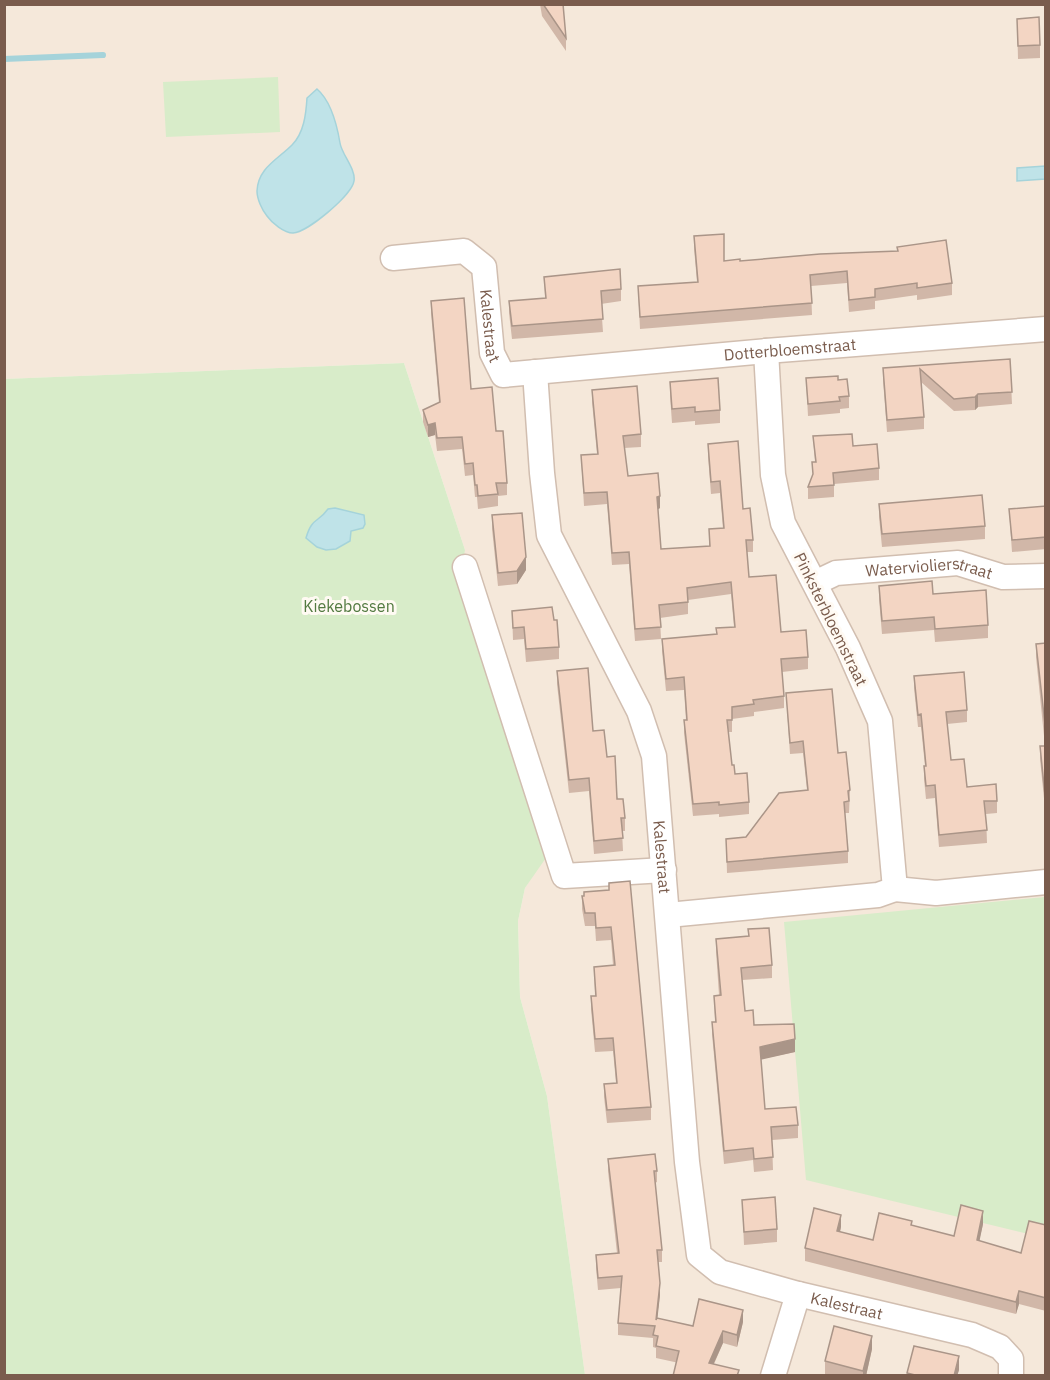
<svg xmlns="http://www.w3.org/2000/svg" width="1050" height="1380" font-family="'IBM Plex Sans',sans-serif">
  <rect width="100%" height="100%" fill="#fdf6ec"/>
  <path fill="#f5e8da" d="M4,5h1041v1370h-460l-38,-279 -27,-99 -2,-76 7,-33 7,-11 -76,-312 9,-15 -61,-187 -399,16z"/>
  <path fill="#d8ecc9" d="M278,77l2,55 -114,5 -3,-55z
    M404,363l61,187 -2,11 85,294 -23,33 -7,33 2,76 27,99 38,279h-580l-1,-996z
    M1045,897v341l-239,-58 -22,-258z"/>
  <path fill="#bfe3e8" stroke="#a5d3da" stroke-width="1.5" d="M317,89c14,12 20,36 23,54 2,12 16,26 14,38 -2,14 -46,51 -61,52 -9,0 -21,-10 -26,-17 -5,-6 -10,-17 -10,-25 1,-23 20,-31 35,-46 12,-12 14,-31 15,-47z
    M1045,166v13l-28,2v-13z
    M335,508l29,7 1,9 -2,4 -12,3 -1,10 -14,8 -10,1 -9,-3 -11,-9c6,-21 12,-15 22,-29z"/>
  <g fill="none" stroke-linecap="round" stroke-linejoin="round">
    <path stroke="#a5d3da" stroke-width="6" d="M4,59l99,-4"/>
    <g stroke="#d1beb0" stroke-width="27">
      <g id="minor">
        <path id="s1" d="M393,258l71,-7 20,16 8,86 11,22 263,-24 280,-22"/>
        <path id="s2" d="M535,372l7,101 7,62 90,176 15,45 33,406 12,93 21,17 78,22 174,41 28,12 11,12v17"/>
        <path d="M465,567l99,309 100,-6"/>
        <path id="s3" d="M815,583l21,-10 122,-10 45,14 43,-1"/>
        <path d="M895,889l41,4 110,-11"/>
        <path d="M668,915l210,-20 17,-6 -15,-168 -32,-73 -65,-125 -10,-48 -7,-124"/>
        <path d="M773,1376l25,-82"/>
      </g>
    </g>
    <use href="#minor" stroke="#fff" stroke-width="24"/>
  </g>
  <path fill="#d1b7a8" d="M540,4h23l3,34v13l-24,-35z
    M1017,19l23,26v13l-22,1z
    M694,236l30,25h16l157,-10v-4l55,36v12l-35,5v-5l-42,6v8l-26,3 -2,-29 -36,3 1,29 -172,14 -2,-43 59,-4 -3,-34z
    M544,277l77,12v12l-20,3 2,28 -91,7 -3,-26v-12l36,-3z
    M431,301l40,88 25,42 11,52v12l-9,1v10l-20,3 -1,-12h-2l-2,-22 -8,1 -3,-27 -25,2 -2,-16 -7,2 -5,-15v-12l16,-7 -8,-90z
    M1010,359l2,45 -34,3 -3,3 -21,1 -33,-29 3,35v12l-37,3 -4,-52v-12z
    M806,378l32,2 11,16v12l-9,1v4l-32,3z
    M670,382l50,28v13l-25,2v-4l-23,2 -2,-28z
    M592,390l49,44v13l-17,1 4,28 32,32 -2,1 3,40 48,-3v-17h14l-3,-36 -9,1 -3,-38v-12l35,65 10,31v12h-6l2,25 32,55 27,25v12l-26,3 2,24v12l-30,4v4l-22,3v13h-4l4,33 3,9 14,28v12l-30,3v-3l-26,2 -9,-83v-13h2l-2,-30 -18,1 -4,-40v-12l54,-5 18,-7 -3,-33 -43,6v14l-28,4 1,21 -26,2 -6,-77 -17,1 -5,-61 -23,2 -3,-51 16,-1 -5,-52z
    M813,436l40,10 26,22v12l-45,4v13l-26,2v-12l5,-11 -1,-14h3z
    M879,504l106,22v13l-103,8 -3,-30z
    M1046,506v43l-34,3 -3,-43z
    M492,515l34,55 -9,14 -19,2 -6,-57z
    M879,586l54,8 55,31v13l-53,4 -1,-12 -52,4 -3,-35z
    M512,611l42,9 5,27v12l-33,3 -2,-23 -11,1z
    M1046,643v175l-6,-59v-13h5l-9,-89v-13z
    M557,671l36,60 32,87v13h-3l1,20 -29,3 -5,-63 -20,2 -12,-109z
    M914,676l53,34v12l-20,2 4,36 16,27 30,14v12l-11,1 1,29 -48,4 -4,-49 -9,1 -2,-20v-13h1l-4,-39h-3l-4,-39z
    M786,693l52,60 12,37 -1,23h-4l3,38v12l-121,10 -1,-34 20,-2 61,-47 -4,-37 -13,1z
    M609,883l42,224v13l-44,3 -3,-26v-13l12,-1 -3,-32 -18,1 -4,-43v-13h4l-1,-29 19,-2 -2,-25 -15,1 -1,-15h-10l-3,-17v-13h2v-4l25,-2z
    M748,929l24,36v13l-30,2 3,31 9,14 41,27 -34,7 4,50 33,16v13l-26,2 1,30 -19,2 -1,-12 -29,4 -12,-130v-12h3l-1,-26 5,-1 -3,-44v-12l32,-3z
    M608,1159l49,12v11l-2,1 7,67v12h-4l2,33 -3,23 36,8 50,-4 -6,25 -14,-4 -9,21 25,12 -83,-18v-10l-3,-1v-9l-35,-3v-12l3,-35 -23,2 -2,-23v-12l21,-2 -9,-82z
    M742,1200l35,29v13l-33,3z
    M983,1224l-4,17 42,12 25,-28v86l-27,-7 -3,10 -211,-53v-13l36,-21 -1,5 33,8 39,-14 42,10z
    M872,1349l-6,27h-37l-4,-1v-14z
    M959,1370l-2,6h-50v-3z"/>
  <path fill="#aa9588" d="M978,394v13l-3,3v-13z
    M435,423v12l-7,2v-12z
    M660,496v12l-3,2v-13z
    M526,557v13l-9,14v-13z
    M795,1039v13l-35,8v-13z
    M983,1211v13l-6,29v-13z
    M841,1215v12l-4,17v-13z
    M660,1283v12l-4,37v-12z
    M1019,1291v13l-3,10v-12z
    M743,1310v12l-6,25v-12z
    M723,1331v12l-14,31v-11z
    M872,1336v13l-6,27h-3v-5z
    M959,1356v14l-2,6h-3z"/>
  <path fill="#f3d5c3" stroke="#aa9588" stroke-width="1.5" d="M543,4h20l3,34z
    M1039,17l1,28 -22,1 -1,-27z
    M724,234v27l16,-2v2l80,-7 78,-3 -1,-4 49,-7 6,43 -35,5v-5l-42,6v8l-26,3 -2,-29 -37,4 2,28 -172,14 -2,-31 60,-4 -4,-46z
    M620,269l1,20 -20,2 2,28 -91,7 -3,-25 37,-3 -2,-21z
    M464,298l7,91 21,-2 4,44h7l4,52h-11l2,11 -20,2 -1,-11h-2l-2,-22 -8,1 -3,-27 -25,1 -2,-15 -7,2 -5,-15 17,-8 -9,-101z
    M1010,359l2,33 -34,2 -3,3 -21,2 -34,-30 4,48 -37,3 -4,-52z
    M838,376v4l9,-1 2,17 -10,1 1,4 -32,3 -2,-26z
    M718,378l2,32 -25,2v-5l-23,2 -2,-27z
    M637,386l4,48 -18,2 5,40 30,-3 2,23 -3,1 4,52 49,-3 -1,-17 15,-1 -4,-47 -9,1 -3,-38 30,-3 5,68 7,-1 3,32h-7l3,37 27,-2 5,57 25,-2 2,27 -27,2 3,37 -31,4 1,4 -22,3v13h-5l5,45h2l1,9 12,-1 2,29 -30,3v-3l-26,2 -9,-84h3l-3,-43 -18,2 -4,-40 55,-5 -1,-6 19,-1 -4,-45 -44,6 1,14 -29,3 2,22 -26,2 -6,-77 -17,1 -5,-61 -23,1 -3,-38 17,-1 -6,-64z
    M852,434l1,12 24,-2 2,24 -46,5 1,12 -26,2 5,-13 -1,-12h4l-3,-26z
    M982,495l3,31 -103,8 -3,-30z
    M1046,506v31l-34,3 -3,-31z
    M522,513l4,44 -9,14 -19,2 -6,-58z
    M932,581l1,13 53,-4 2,35 -53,4 -1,-12 -52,4 -3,-35z
    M552,607l2,13h3l2,27 -33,2 -2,-22 -11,1 -1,-17z
    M1046,643v90l-10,-89z
    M588,668l5,63 11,-1 3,27 8,-1 2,43h6l2,19h-4l2,20 -29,3 -5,-63 -20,2 -12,-109z
    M964,672l3,38 -21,2 5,48 13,-1 3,28 29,-3 1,17h-13l3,29 -48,5 -4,-50 -9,1 -2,-20h2l-5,-52 -3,1 -4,-39z
    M832,689l6,64 8,-1 4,38 -2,1 1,10 -5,1 4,49 -121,11 -1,-23 20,-2 33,-44 29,-3 -5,-49 -13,2 -4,-50z
    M1040,746h6v59z
    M630,881l21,226 -44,3 -3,-26 13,-1 -4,-45 -18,1 -4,-43h5l-2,-29 21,-2 -4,-38 -15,1 -1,-15h-10l-3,-17h2v-4l25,-2v-7z
    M769,928l3,37 -31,3 4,43 8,-1 1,15 40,-1 1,15 -35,8 5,62 31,-2 2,18 -27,2 2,30 -19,2 -1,-11 -29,3 -12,-129h4l-2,-26 7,-1 -5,-56 33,-3 -1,-7z
    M655,1154l2,17h-3l8,79h-5l3,33 -4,37 1,-2 36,8 6,-27 44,11 -6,25 -14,-4 -14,32 30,7 -2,6h-64l6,-25 -23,-5 2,-10 -5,-1 2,-9 -37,-3 4,-47 -24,2 -2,-23 23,-2 -11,-94z
    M775,1197l2,32 -33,3 -2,-32z
    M961,1205l22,6 -6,29 44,13 8,-32 17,4v73l-27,-7 -3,11 -211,-54 9,-40 27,7 -4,16 36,9 6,-27 33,8 -1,4 43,11z
    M834,1326l38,10 -9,35 -38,-10z
    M914,1346l45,10 -5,20h-35l-12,-3z"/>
  <g text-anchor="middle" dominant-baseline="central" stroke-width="6" stroke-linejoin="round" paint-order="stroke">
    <g font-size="16" fill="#7a5c4d" stroke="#fffaf3">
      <text stroke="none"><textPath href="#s1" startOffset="156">Kalestraat</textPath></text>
      <text stroke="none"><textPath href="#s1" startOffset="496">Dotterbloemstraat</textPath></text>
      <text stroke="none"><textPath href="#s3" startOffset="117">Waterviolierstraat</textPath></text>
      <text transform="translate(831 619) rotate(64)">Pinksterbloemstraat</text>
      <text stroke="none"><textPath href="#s2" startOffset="510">Kalestraat</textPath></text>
      <text stroke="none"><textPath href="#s2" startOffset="1068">Kalestraat</textPath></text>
    </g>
    <g font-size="16" fill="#537a41" stroke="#fffaf3">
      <text x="349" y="606">Kiekebossen</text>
    </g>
  </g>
  <rect width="1050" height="1380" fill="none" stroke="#7a5c4d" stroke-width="12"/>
</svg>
